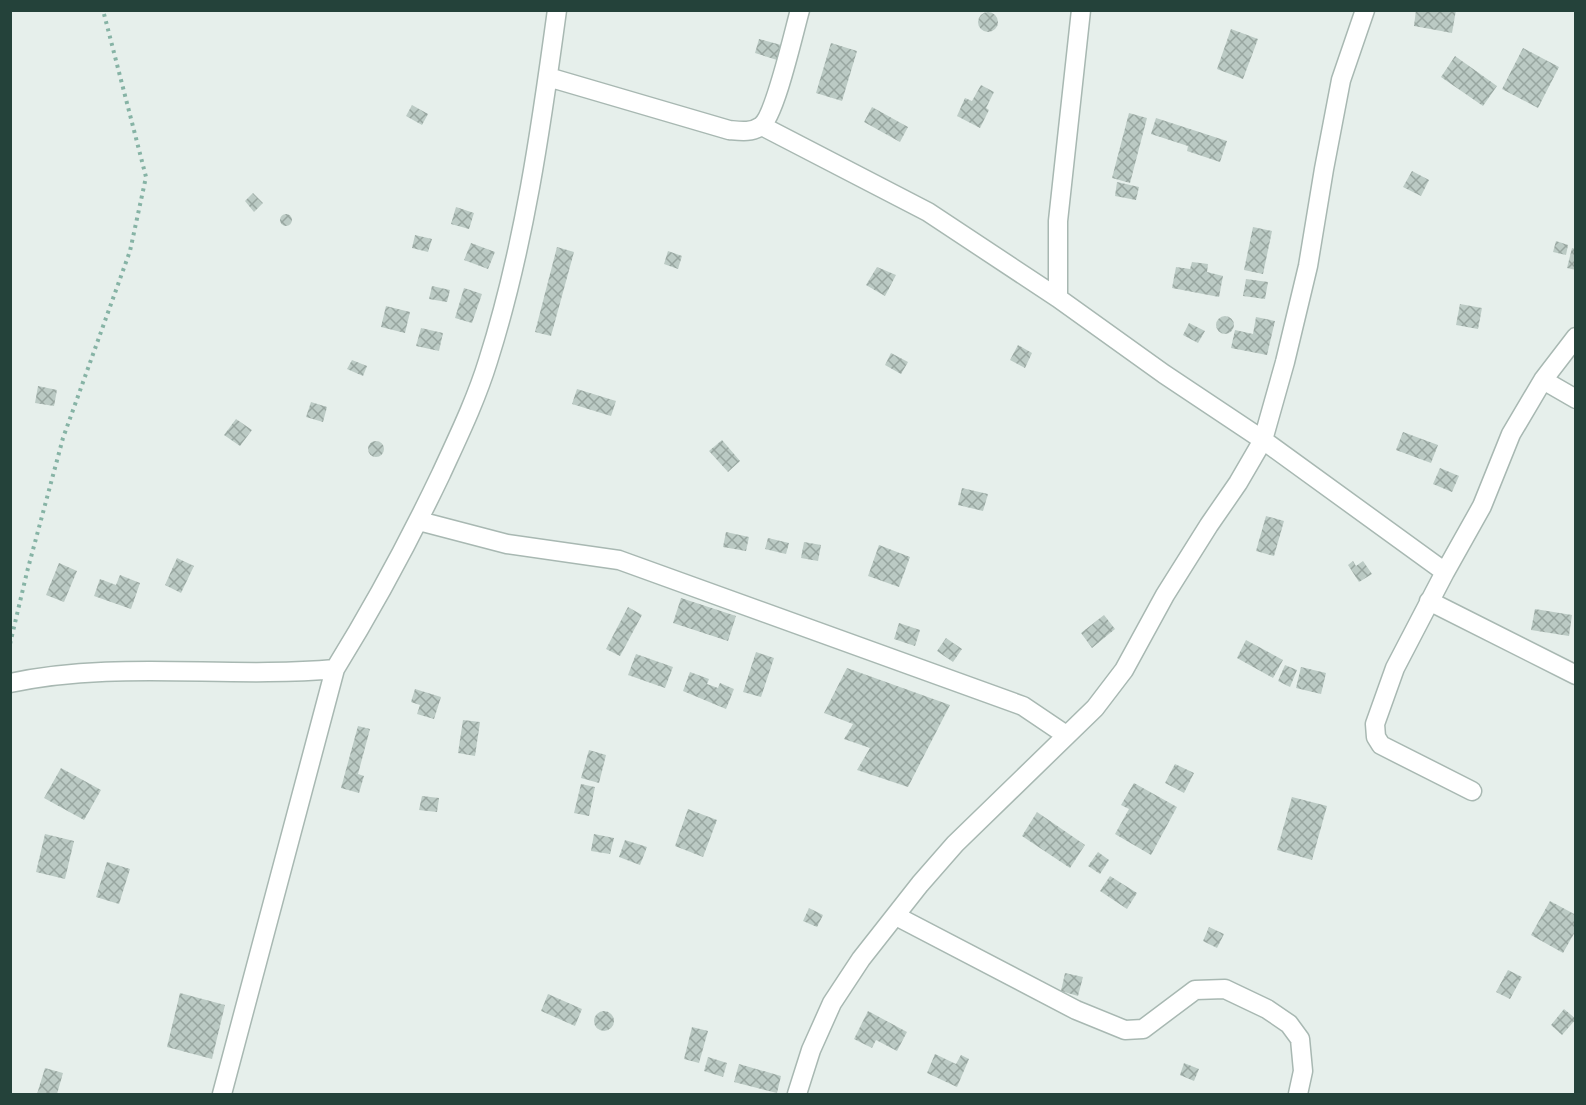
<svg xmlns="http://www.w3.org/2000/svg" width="1586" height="1105" font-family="Signika,sans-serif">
  <defs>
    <pattern id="building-cross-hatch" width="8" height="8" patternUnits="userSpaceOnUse" patternTransform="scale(1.5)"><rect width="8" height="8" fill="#bbcac4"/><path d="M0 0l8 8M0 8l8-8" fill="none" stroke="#98a6a0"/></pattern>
  </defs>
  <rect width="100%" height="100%" fill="#e6efeb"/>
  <path fill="url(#building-cross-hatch)" d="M1416,10h40l-4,23 -38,-7z
    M978 22a10 10 0 1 1 20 0a10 10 0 1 1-20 0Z
    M1231,29l27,10 -15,40 -26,-10z
    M759,39l22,6 -4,15 -22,-7z
    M831,43l26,8 -15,50 -26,-8z
    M1523,48l36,19 -21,41 -36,-19z
    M1455,56l42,30 -14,20 -42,-29z
    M981,85l13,7 -8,16 3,2 -9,18 -23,-12 8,-18 7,3z
    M412,105l16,9 -6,11 -16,-9z
    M872,107l36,20 -8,15 -36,-20z
    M1129,113l18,5 -17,65 -18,-5z
    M1156,118l71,23 -7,21 -33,-11 1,-5 -37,-12z
    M1412,171l17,9 -8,16 -18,-9z
    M1117,182l22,5 -3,13 -21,-4z
    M253,193l10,10 -9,9 -9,-11z
    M456,207l18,6 -5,16 -18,-5z
    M280 220a6 6 0 1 1 12 0a6 6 0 1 1-12 0Z
    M1253,227l19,4 -9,43 -19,-4z
    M415,235l17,4 -4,13 -16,-4z
    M1556,241l12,4 -2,10 -13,-3z
    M471,243l24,9 -7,17 -24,-9z
    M557,247l17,5 -23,84 -16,-4z
    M1572,248l4,1v21l-9,-2z
    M668,251l14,5 -4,13 -14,-5z
    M1192,262l16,2 -1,8 16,4 -4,21 -47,-9 4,-21 14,2z
    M877,267l19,8 -11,21 -19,-11z
    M1246,279l22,3 -3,17 -22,-3z
    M432,286l18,4 -3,12 -18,-3z
    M464,288l18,6 -10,29 -17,-5z
    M1460,304l22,4 -4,21 -22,-4z
    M386,306l24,6 -5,21 -24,-6z
    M1216 325a9 9 0 1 1 18 0a9 9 0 1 1-18 0Z
    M1256,317l19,4 -8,34 -36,-7 4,-18 18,4z
    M1189,323l16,8 -7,12 -15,-8z
    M421,328l22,5 -4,18 -23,-5z
    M1018,345l14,8 -7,15 -15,-8z
    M891,353l17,9 -7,12 -16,-9z
    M352,360l15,6 -4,10 -16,-7z
    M38,386l19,4 -3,16 -19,-3z
    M577,389l39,12 -5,15 -39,-12z
    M311,402l16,5 -4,15 -17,-5z
    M236,419l16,11 -12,16 -16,-11z
    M1403,432l35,13 -7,18 -35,-13z
    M722,440l18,21 -12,11 -19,-21z
    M368 449a8 8 0 1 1 16 0a8 8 0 1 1-16 0Z
    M1440,468l19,8 -7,16 -19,-8z
    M962,488l26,6 -5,17 -25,-6z
    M1266,516l18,5 -10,35 -18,-5z
    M726,532l23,5 -3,14 -23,-4z
    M768,538l21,5 -3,11 -21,-5z
    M804,542l17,3 -3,16 -17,-3z
    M879,545l31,12 -11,30 -31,-11z
    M177,558l17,8 -13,27 -16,-8z
    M1353,561l3,5 7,-5 9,13 -13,8 -11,-17z
    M59,563l18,8 -13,31 -18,-7z
    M120,575l20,8 -9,26 -37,-13 6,-17 16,6z
    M681,598l55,18 -8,25 -55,-18z
    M628,607l14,8 -22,41 -14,-7z
    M1535,609l37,6 -3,21 -38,-6z
    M1104,615l11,14 -23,19 -11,-15z
    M899,623l21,7 -5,16 -21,-7z
    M946,638l16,11 -9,13 -16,-11z
    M1246,640l37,20 -10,18 -36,-20z
    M756,652l18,6 -13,39 -18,-5z
    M636,654l37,13 -8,21 -37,-13z
    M1285,665l12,5 -7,17 -12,-6z
    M1301,667l25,6 -5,21 -25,-6z
    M847,668l103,37 -42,82 -51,-17 13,-22 -26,-9 9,-15 -29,-11z
    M690,672l19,7 -2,5 11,4 2,-5 14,6 -8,20 -43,-18z
    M415,689l26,8 -7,22 -17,-5 3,-9 -9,-3z
    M463,720l17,2 -5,34 -17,-3z
    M358,726l12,3 -12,45 6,2 -5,17 -18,-5z
    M589,750l17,5 -7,28 -18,-5z
    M1175,764l19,9 -10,20 -19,-10z
    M61,768l40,22 -17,30 -40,-22z
    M1134,783l43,24 -26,48 -36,-21 14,-25 -8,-4z
    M581,784l14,3 -6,29 -15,-3z
    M422,796l17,2 -2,14 -18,-2z
    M1292,797l35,9 -15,54 -35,-10z
    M688,809l29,11 -14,37 -28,-11z
    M1037,812l48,33 -15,23 -48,-32z
    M45,834l29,7 -9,38 -29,-7z
    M594,834l20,4 -4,16 -19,-3z
    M625,840l22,7 -7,18 -21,-8z
    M1098,852l11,8 -9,14 -12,-8z
    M107,862l23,7 -11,35 -23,-7z
    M1110,876l27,17 -10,16 -27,-18z
    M1550,901l26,14v15l-13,23 -32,-18z
    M809,908l14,7 -6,12 -14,-6z
    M1209,927l15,7 -7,14 -14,-7z
    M1508,970l14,7 -12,22 -14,-7z
    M1065,973l18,4 -5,19 -17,-5z
    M180,993l45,12 -13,54 -45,-12z
    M548,994l34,15 -7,17 -34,-15z
    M1564,1009l12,10 -14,16 -11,-10z
    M594 1021a10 10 0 1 1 20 0a10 10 0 1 1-20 0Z
    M868,1011l39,21 -10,19 -21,-11 -4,8 -18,-9z
    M692,1027l16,4 -9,32 -15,-4z
    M935,1054l21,10 5,-9 8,4 -12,28 -30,-14z
    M708,1057l19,6 -4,14 -19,-6z
    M1184,1063l15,6 -5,12 -14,-6z
    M739,1064l42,12 -4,17 -43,-11z
    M45,1068l18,5 -6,21h-20z"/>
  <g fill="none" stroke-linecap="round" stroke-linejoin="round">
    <g stroke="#a8b8b2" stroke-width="21">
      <path id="street" d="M548,77l181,53c11,1 22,3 32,-4 14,-10 33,-95 39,-116
        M762,126l166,86 130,86 106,76 99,66 182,132
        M1058,298v-77l23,-211
        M1543,380l33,19
        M419,521l88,23 112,16 404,146 43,29
        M1429,601l147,74
        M10,683c108,-23 216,-4 325,-14
        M1472,791l-91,-46 -5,-8 -1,-13 20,-56 50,-96 37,-66 29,-72 32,-54 33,-43
        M896,916l180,94 49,20 18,-1 52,-39 30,-1 42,20 22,15 11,15 3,32 -5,23
        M222,1094l113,-425c39,-63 74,-128 106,-195 17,-37 35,-74 47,-113 36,-113 53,-233 69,-351
        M797,1094l14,-44 21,-47 29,-44 59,-75 35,-40 140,-136 29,-38 41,-75 44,-70 29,-42 25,-43 22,-78 23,-96 16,-97 17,-89 24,-70"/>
    </g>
    <path stroke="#86b3a5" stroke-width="4" stroke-dasharray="3 4.5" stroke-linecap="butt" d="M10,644l17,-72 36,-134 67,-187 16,-74 -43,-167"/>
    <use href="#street" stroke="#fff" stroke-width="18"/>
  </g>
  <rect width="1586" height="1105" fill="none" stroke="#24423a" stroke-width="24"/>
</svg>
